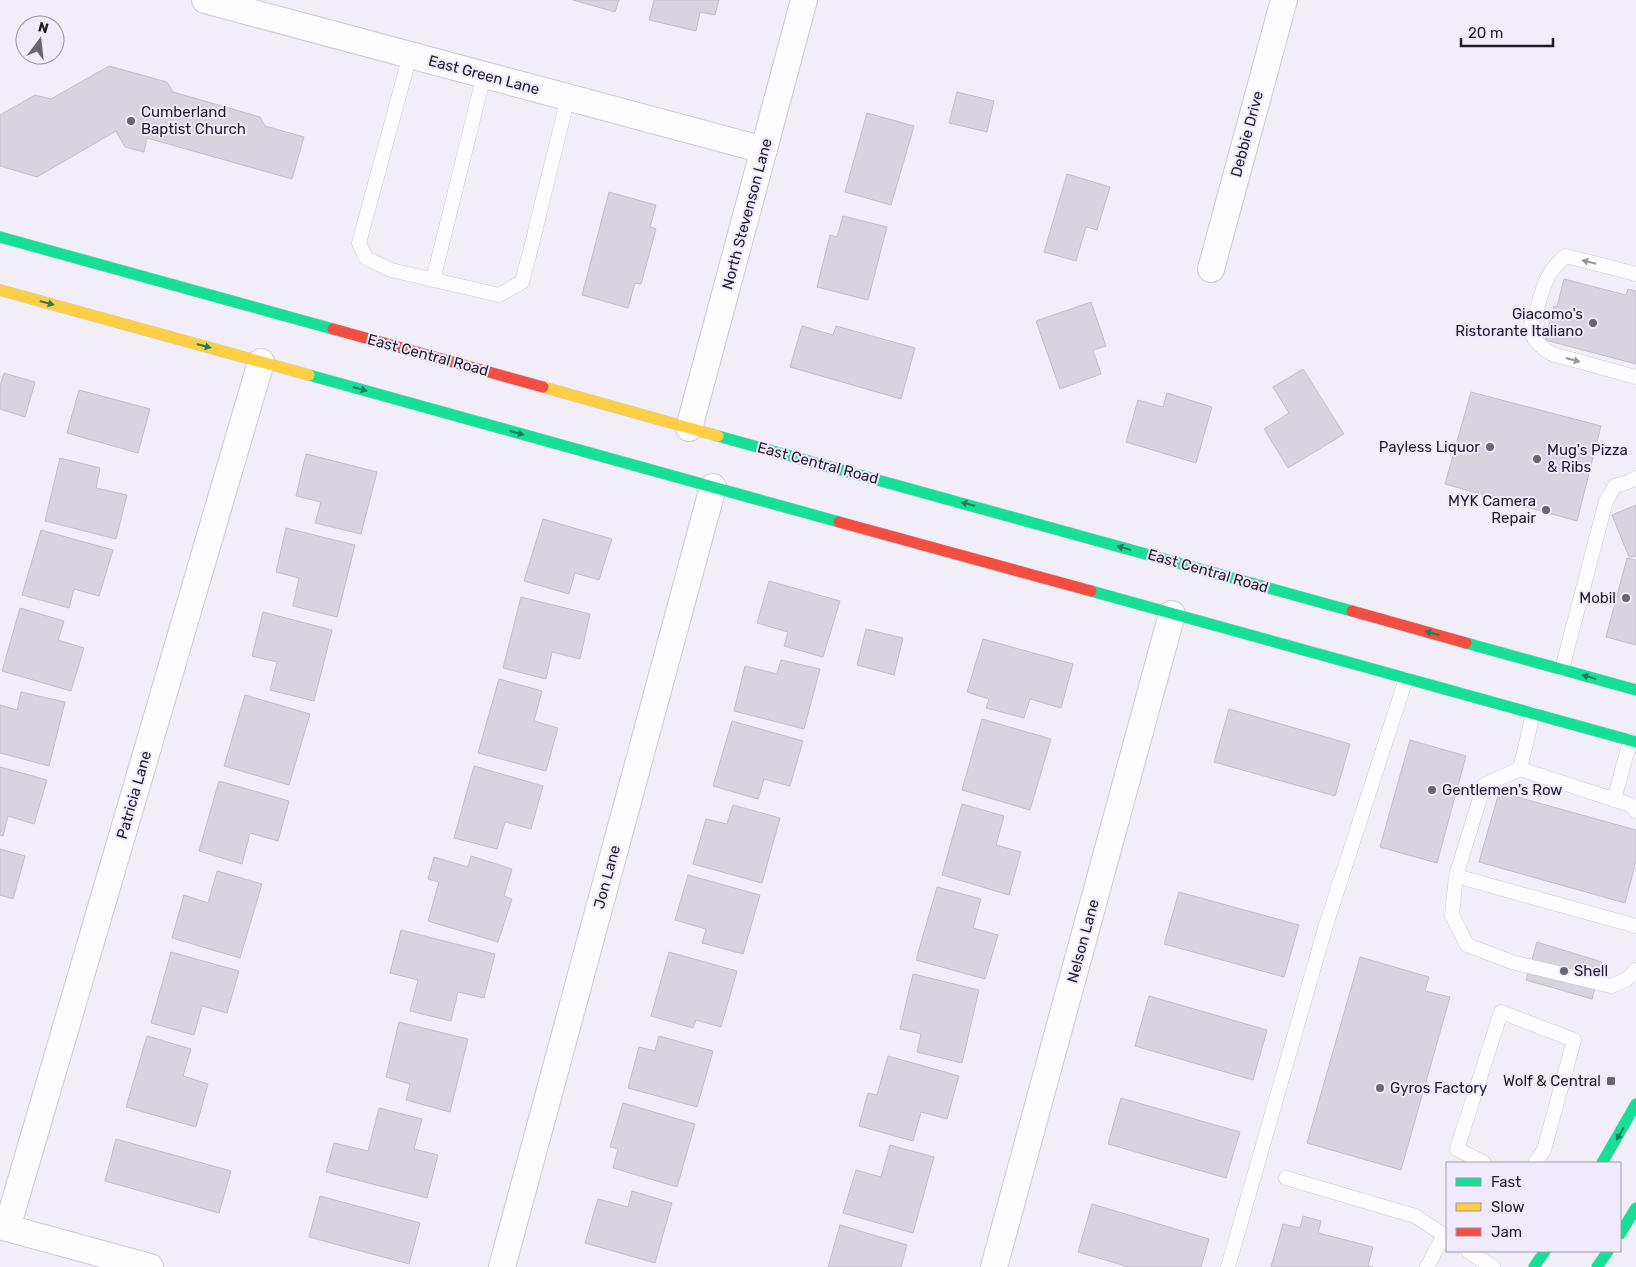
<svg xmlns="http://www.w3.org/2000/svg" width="1636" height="1267" font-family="Rubik,sans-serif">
  <rect width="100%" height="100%" fill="#f1eef8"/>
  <path fill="#d7d4de" stroke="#c2bfc9" d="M573,0h46l-4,12z
    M654,0h65l-4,15 -15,-3 -4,19 -47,-11z
    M109,66l58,16 6,10 87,25 5,9 39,11 -12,42 -145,-41 -3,14 -19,-5 -9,-16 -79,46 -37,-11v-51l35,-20 16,4z
    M957,92l37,9 -7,31 -38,-9z
    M867,113l47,13 -23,79 -46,-13z
    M1067,174l43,13 -13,43 -11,-3 -10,34 -32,-9z
    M609,192l47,13 -6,22 6,2 -15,55 -6,-1 -7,25 -46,-13z
    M843,216l44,11 -19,73 -51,-13 13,-52 7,2z
    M1564,279l62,16 2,-6 8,2v73l-91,-24 9,-34 3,1z
    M1091,302l15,44 -13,4 8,24 -41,15 -24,-68z
    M802,326l31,9 3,-9 79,22 -14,51 -111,-32z
    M1303,369l41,65 -56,34 -24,-39 25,-16 -16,-26z
    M4,373l31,9 -10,35 -25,-8v-23z
    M79,390l71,19 -12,44 -71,-20z
    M1471,392l130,34 -24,95 -132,-37z
    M1167,393l45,14 -16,56 -70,-21 12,-42 25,7z
    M306,454l71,18 -16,62 -46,-11 6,-21 -25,-6z
    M60,458l40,10 -4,20 31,7 -11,44 -71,-18z
    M1636,505v51l-4,1h-3l-17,-42z
    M543,519l69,20 -13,41 -24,-7 -6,21 -45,-13z
    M286,528l69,17 -18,72 -44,-11 6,-28 -23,-6z
    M41,530l72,20 -14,46 -25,-7 -5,19 -47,-13z
    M1627,558l9,2v85l-30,-8z
    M769,581l71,20 -17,56 -39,-11 4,-14 -31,-9z
    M521,597l69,17 -10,45 -28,-7 -6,27 -43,-11z
    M20,608l44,13 -6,19 26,8 -13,43 -69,-20z
    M263,612l69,18 -18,71 -44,-11 7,-28 -25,-6z
    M866,629l37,9 -9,37 -37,-10z
    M983,639l90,25 -12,44 -31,-9 -6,19 -38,-10 3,-9 -22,-7z
    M781,660l39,9 -16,60 -70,-18 11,-45 32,8z
    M499,679l43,12 -8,30 24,7 -12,43 -68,-18z
    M21,692l44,10 -16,64 -49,-13v-48l17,5z
    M245,695l65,19 -21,71 -65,-19z
    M1229,709l121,35 -15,52 -121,-34z
    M982,719l69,20 -21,71 -68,-20z
    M732,721l71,20 -13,45 -26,-7 -6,20 -45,-13z
    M1410,740l56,16 -29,107 -57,-16z
    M474,766l69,20 -12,43 -26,-7 -8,27 -43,-11z
    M0,767l47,13 -13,44 -26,-8 -5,20 -3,-1z
    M219,781l70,20 -11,40 -28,-8 -8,31 -43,-13z
    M1499,792l137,38v31l-11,42 -146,-41z
    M962,804l42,12 -8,29 25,7 -12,43 -67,-20z
    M733,805l47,13 -18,65 -69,-19 13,-45 21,5z
    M0,849l25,7 -12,43 -13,-4z
    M471,856l41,13 -8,27 8,3 -14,43 -70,-21 11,-39 -11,-3 6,-22 34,10z
    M217,871l45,13 -22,74 -68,-20 12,-43 24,8z
    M688,875l72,20 -17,59 -41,-11 4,-14 -31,-9z
    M937,887l44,12 -8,29 25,7 -13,44 -69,-19z
    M1179,892l120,33 -15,52 -120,-33z
    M401,930l94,24 -11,44 -26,-6 -7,29 -41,-10 8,-31 -28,-7z
    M1537,942l65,20 -10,37 -66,-19z
    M171,952l68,19 -12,42 -25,-7 -8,29 -43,-12z
    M669,952l68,19 -16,56 -25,-7 -3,8 -42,-12z
    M1360,957l69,20 -4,14 25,6 -49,173 -94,-27z
    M913,974l66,16 -17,73 -45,-11 4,-18 -21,-5z
    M1149,996l118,34 -14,50 -118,-34z
    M399,1022l69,17 -18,73 -44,-12 4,-16 -24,-7z
    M147,1036l44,13 -8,27 25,8 -12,43 -70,-20z
    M659,1036l54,15 -16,56 -69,-19 11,-41 16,4z
    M888,1056l71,20 -12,43 -26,-7 -8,29 -54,-15 9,-33 9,2z
    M1121,1098l119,34 -14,46 -118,-34z
    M623,1103l72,21 -18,63 -64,-19 5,-19 -8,-2z
    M379,1108l43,11 -8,30 24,6 -11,43 -101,-26 8,-29 34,8z
    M116,1139l115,32 -12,42 -114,-32z
    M890,1145l44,12 -21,76 -70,-20 13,-43 25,7z
    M632,1191l40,12 -17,60 -70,-20 13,-44 30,8z
    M320,1196l100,27 -11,41 -100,-27z
    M1092,1204l117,35 -8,28h-72l-51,-15z
    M1303,1216l18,5 -3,12 55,14 -5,19 5,1h-102l12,-43 17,4z
    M840,1225l67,20 -6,22h-73z"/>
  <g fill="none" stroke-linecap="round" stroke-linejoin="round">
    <g stroke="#cecbd5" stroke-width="15">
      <path id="lane" d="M410,55l-51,188 7,15 25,12 108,25 23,-13 8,-30 38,-155
        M1636,274l-70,-18c-19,14 -23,31 -29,53 -2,5 -6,13 -6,19 0,11 12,21 21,26l84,23
        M433,280l51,-205
        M1562,669l44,-168 9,-15 13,-4 8,-4
        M1533,714l-13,55 -36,16 -28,91 -3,29 -1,10 15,30 45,17 99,24 16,-7 9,-9
        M1520,769l111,36 5,6
        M1614,800l16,-59
        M1456,876l180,50
        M1484,1163l-27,-14 44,-137 73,28 -30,110 -9,13
        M1286,1178l129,38 32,21
        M1468,1251l25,16
        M1228,1267l98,-342 80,-246
        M1427,1267l17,-32"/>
    </g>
    <g stroke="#cecbd5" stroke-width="28">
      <path id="street" d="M205,0l559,150
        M1211,269l73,-269
        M689,428l115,-428
        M0,1226l150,41
        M7,1228l254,-866
        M502,1267l211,-780
        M994,1267l178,-653"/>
    </g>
    <g stroke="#cecbd5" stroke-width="12">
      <path id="fast" d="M0,237l333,92
        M309,375l530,147
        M718,436l634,175
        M1091,591l545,151
        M1466,643l170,47
        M1602,1163l34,-59
        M1620,1234l16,-26
        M1534,1267l11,-16
        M1597,1267l11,-16"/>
    </g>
    <g stroke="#cecbd5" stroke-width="12">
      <path id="slow" d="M0,290l309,85
        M543,387l175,49"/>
    </g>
    <g stroke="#cecbd5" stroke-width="12">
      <path id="jam" d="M333,329l210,58
        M839,522l252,69
        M1352,611l114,32"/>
    </g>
    <use href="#lane" stroke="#fdfcfe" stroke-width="14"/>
    <use href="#street" stroke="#fdfcfe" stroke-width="26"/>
    <use href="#fast" stroke="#16e098" stroke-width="11"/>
    <use href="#slow" stroke="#ffcf43" stroke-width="11"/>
    <use href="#jam" stroke="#f24e42" stroke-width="11"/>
  </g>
  <defs><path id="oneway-solid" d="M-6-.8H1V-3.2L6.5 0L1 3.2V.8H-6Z" transform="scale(1.25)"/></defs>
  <g fill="#9a979d">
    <use href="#oneway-solid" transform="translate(1589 262) rotate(-166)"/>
    <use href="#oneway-solid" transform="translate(1573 360) rotate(15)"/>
  </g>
  <g fill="#1b7e5f">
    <use href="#oneway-solid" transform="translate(47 303) rotate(15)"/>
    <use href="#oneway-solid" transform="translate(204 346) rotate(15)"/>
    <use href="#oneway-solid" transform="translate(360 389) rotate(16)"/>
    <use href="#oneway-solid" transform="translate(517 433) rotate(15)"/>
    <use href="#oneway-solid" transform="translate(968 504) rotate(-164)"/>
    <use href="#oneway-solid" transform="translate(1124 548) rotate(-164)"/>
    <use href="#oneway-solid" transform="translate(1432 633) rotate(-165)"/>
    <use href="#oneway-solid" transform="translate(1589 677) rotate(-164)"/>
    <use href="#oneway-solid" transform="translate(1620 1134) rotate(120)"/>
  </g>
  <g fill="#696670" stroke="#f0eafc" stroke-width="2">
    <circle cx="131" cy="121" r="5"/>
    <circle cx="1593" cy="323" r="5"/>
    <circle cx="1490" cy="447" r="5"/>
    <circle cx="1537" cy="459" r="5"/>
    <circle cx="1546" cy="510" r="5"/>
    <circle cx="1626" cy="598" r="5"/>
    <circle cx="1432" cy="790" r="5"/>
    <circle cx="1564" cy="971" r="5"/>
    <rect x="1606" y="1076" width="10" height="10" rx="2.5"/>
    <circle cx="1380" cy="1088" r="5"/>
  </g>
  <g text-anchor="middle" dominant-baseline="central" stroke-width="4" stroke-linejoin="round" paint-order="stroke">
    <g font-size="15" fill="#201c26" stroke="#f0eafc">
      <text transform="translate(484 75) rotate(15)">East Green Lane</text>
      <text transform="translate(1247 134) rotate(-75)">Debbie Drive</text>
      <text transform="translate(747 214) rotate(-75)">North Stevenson Lane</text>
      <text transform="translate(428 355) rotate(15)">East Central Road</text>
      <text transform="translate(818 463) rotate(15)">East Central Road</text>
      <text transform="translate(1208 571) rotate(16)">East Central Road</text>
      <text transform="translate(134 795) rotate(-74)">Patricia Lane</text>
      <text transform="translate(607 877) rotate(-75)">Jon Lane</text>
      <text transform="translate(1083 941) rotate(-75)">Nelson Lane</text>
    </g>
    <g font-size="15" fill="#201c26" stroke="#f0eafc" text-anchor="start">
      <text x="141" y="112">Cumberland<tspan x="141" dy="17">Baptist Church</tspan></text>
      <text x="1583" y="314" text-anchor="end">Giacomo's<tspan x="1583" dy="17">Ristorante Italiano</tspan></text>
      <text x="1480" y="447" text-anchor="end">Payless Liquor</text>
      <text x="1547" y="450">Mug's Pizza<tspan x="1547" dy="17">&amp; Ribs</tspan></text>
      <text x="1536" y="501" text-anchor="end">MYK Camera<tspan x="1536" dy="17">Repair</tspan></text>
      <text x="1616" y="598" text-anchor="end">Mobil</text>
      <text x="1442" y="790">Gentlemen's Row</text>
      <text x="1574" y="971">Shell</text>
      <text x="1601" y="1081" text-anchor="end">Wolf &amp; Central</text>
      <text x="1390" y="1088">Gyros Factory</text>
    </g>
  </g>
  <rect x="1446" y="1162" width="175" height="90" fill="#f0eafc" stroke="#9d98a6"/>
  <rect x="1456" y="1178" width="25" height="8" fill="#16e098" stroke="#9d98a6"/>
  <text x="1491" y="1187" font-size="15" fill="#201c26">Fast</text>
  <rect x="1456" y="1203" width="25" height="8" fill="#ffcf43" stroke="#9d98a6"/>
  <text x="1491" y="1212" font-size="15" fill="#201c26">Slow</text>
  <rect x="1456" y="1228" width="25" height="8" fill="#f24e42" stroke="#9d98a6"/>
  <text x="1491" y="1237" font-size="15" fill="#201c26">Jam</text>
  <g transform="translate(40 40) rotate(15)"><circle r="24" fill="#f0eafc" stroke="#9d98a6"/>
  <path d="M0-4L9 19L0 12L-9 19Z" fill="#696670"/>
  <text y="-8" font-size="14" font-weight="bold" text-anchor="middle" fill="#201c26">N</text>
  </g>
  <path d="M1461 38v8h92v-8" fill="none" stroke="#201c26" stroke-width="2.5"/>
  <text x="1468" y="38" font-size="15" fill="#201c26" stroke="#f0eafc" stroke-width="4" paint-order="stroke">20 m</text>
</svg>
